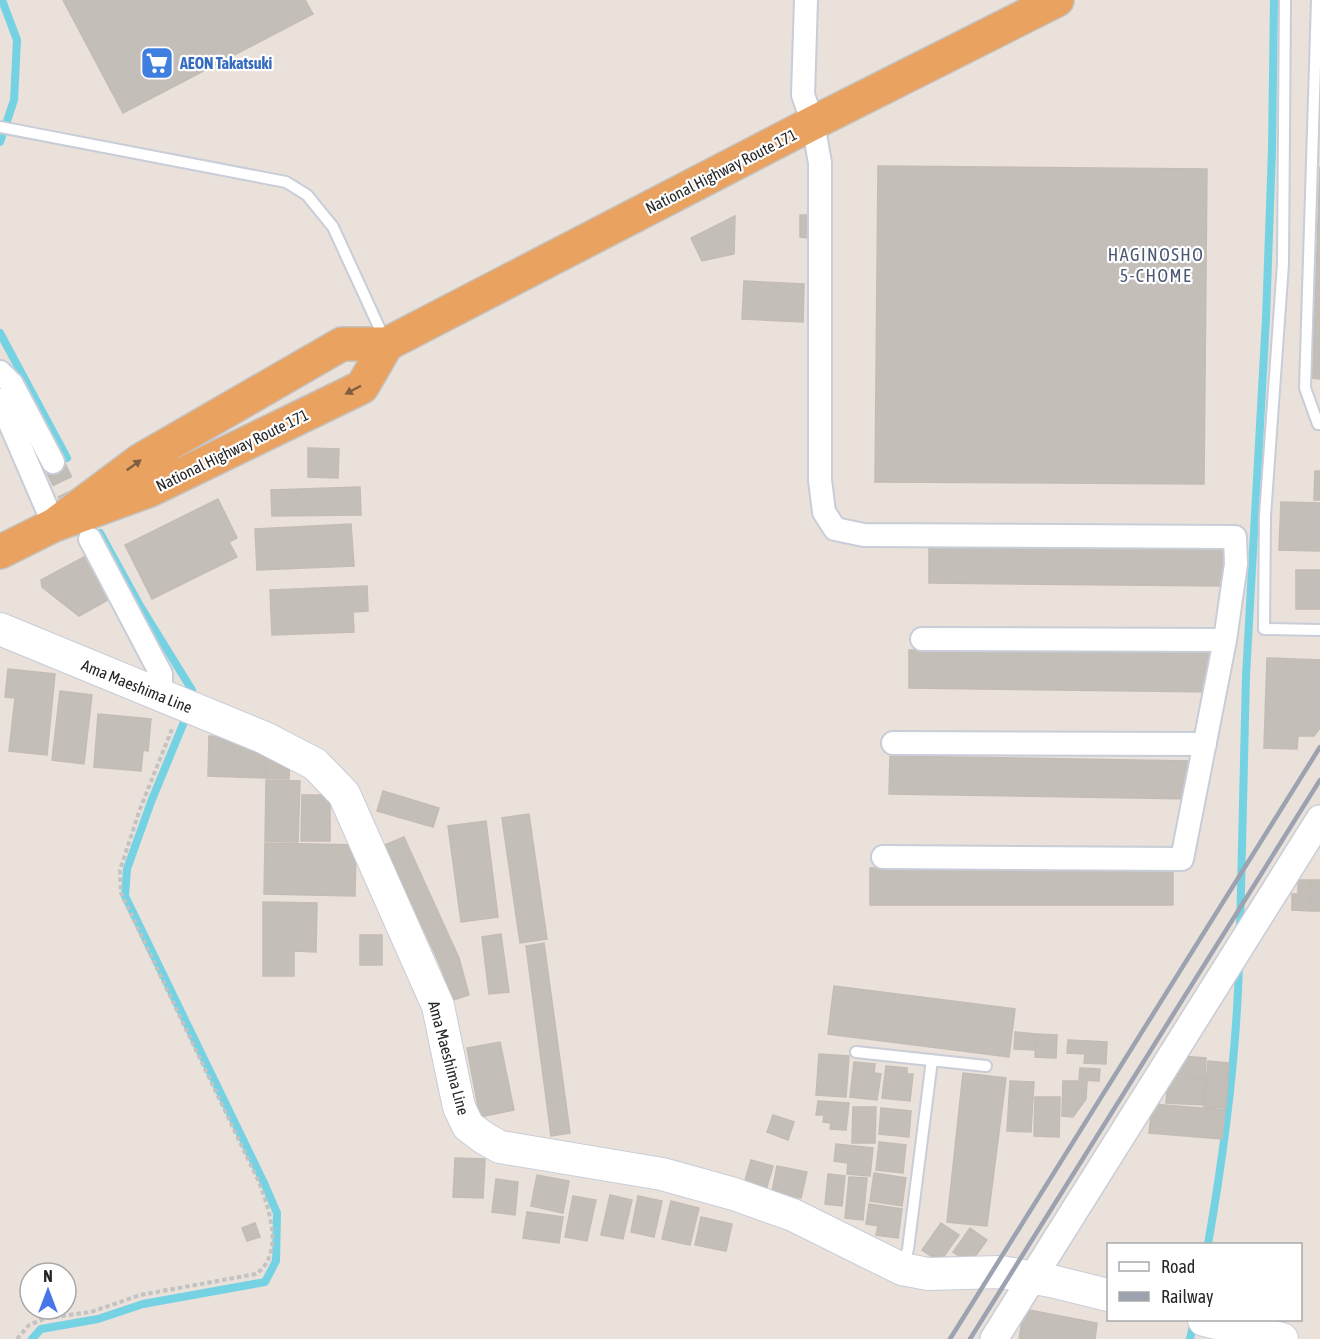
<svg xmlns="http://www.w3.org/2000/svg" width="1320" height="1339" font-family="'Asap Condensed',sans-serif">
  <rect width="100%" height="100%" fill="#e9e1da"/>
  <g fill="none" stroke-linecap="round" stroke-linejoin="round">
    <path stroke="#74d2e3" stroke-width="8" d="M0,142l14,-42 3,-60 -15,-40
      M0,333l67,125
      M100,533l39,71 53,86
      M1240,931l6,-255 20,-358 6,-168 2,-150
      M1208,1244c16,-91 28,-184 31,-277
      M32,1339l9,-10 57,-10 45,-15 122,-22 11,-21 1,-48 -13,-30 -139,-287 2,-27 24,-67 33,-80
      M1190,1339l4,-18"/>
  </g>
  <path fill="#c4beb9" stroke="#c3bcb4" stroke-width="1.5" d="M63,0h242l8,14 -190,99z
    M878,166l329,3 -3,315 -329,-2z
    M1320,167v212l-8,-1z
    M800,215h8v23l-8,-1z
    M735,216l-1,38 -32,7 -11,-23z
    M744,281l60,3 -1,38 -61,-3z
    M308,448l31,1 -1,29 -30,-1z
    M1315,471h5v29h-6z
    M360,487l1,28 -89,1 -1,-26z
    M218,499l19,39 -8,4 8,15 -85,42 -27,-54z
    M1281,502l39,1v48l-41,-1z
    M351,524l3,42 -97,4 -2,-41z
    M929,543l294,3v40l-294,-3z
    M84,557l24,43 -29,16 -37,-29 -1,-7z
    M1296,570h24v39h-24z
    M367,586l1,25 -15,1 1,20 -82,3 -2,-45z
    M909,650l305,3 -1,39 -304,-4z
    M1267,658l53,2v68l-6,8h-16l-1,13 -33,-1z
    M8,669l47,5 -8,81 -38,-4 6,-53 -10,-1z
    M60,691l32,4 -8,69 -32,-4z
    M98,714l53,5 -3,32 -5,-1 -2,21 -47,-4z
    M209,736l41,2 17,8 -2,32 -57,-2z
    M267,746l23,12 -1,21 -24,-1z
    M890,756l303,5v38l-304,-5z
    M266,780l34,1 -2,61 -33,-1z
    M383,791l56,17 -6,19 -56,-16z
    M302,795h28v46h-29z
    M529,814l18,125 -27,4 -18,-125z
    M486,821l12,96 -37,5 -13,-96z
    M404,837l55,121 10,37 -16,5 -13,-35 -55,-120z
    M265,843l91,2 -1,51 -91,-2z
    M870,868h303v37h-303z
    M1298,880h13l-1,31 -18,-1v-16h6z
    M1311,880h9v31h-10z
    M263,902l54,1 -1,49 -22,-1v25h-31z
    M501,934l8,58 -20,2 -7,-57z
    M360,935h22v30h-22z
    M544,943l26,190 -19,3 -25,-190z
    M834,986l181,23 -6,48 -181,-23z
    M1015,1032l20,2 -1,16 -20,-1z
    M1036,1034l21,1 -1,23 -21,-1z
    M1068,1040l39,2 -1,22 -22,-1 1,-9 -18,-1z
    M500,1042l14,68 -34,7 -13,-69z
    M819,1054l30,2 -3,41 -30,-2z
    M1179,1056l27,2 -1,20 -35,-3z
    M1208,1061l21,2 -3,45 -22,-1z
    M854,1062l21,2 -1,9 7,1 -4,26 -27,-3z
    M886,1066l21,2v6h6l-3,27 -28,-3z
    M1080,1068l20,1 -1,12 -20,-1z
    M963,1073l43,5 -19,148 -40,-4z
    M1168,1077l37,2 -2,26 -37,-2z
    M1010,1081l24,1 -3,50 -24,-1z
    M1063,1081h24l-1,18 -13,18 -11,-1z
    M1035,1097h25l-1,40 -25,-1z
    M818,1101l31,2 -3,27 -16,-1 1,-6 -8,-1 1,-7h-8z
    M1152,1104l73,6 -3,29 -73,-6z
    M853,1107h23l-1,36h-23z
    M881,1108l30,3 -2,26 -30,-3z
    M773,1115l21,7 -6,18 -21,-8z
    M879,1142l27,3 -3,28 -27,-3z
    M836,1144l37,4 -3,28 -23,-2 1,-11 -14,-2z
    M455,1158l30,1 -2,39 -30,-1z
    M751,1160l22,6 -7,24 -22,-6z
    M777,1166l30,6 -6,26 -29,-6z
    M874,1173l32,5 -4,28 -32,-5z
    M828,1174l17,2 -3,30 -17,-2z
    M537,1175l32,6 -6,32 -32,-7z
    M849,1177l18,1 -4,42 -18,-2z
    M496,1179l22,3 -3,33 -23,-3z
    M610,1195l22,5 -9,39 -22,-4z
    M573,1196l23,4 -9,41 -22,-4z
    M638,1196l24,5 -8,36 -23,-5z
    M671,1201l28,7 -9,37 -28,-6z
    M869,1204l33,5 -4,29 -22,-3 2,-9 -12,-2z
    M527,1212l36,5 -4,26 -36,-5z
    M701,1217l31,7 -6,27 -31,-6z
    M255,1223l5,14 -13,4 -5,-13z
    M941,1223l18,12 -19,27 -18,-12z
    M970,1228l17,12 -17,24 -17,-12z
    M1024,1309l73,14 -2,16h-76z"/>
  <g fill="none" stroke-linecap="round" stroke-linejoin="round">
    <path stroke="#c2bcb6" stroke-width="22" stroke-dasharray="22 11" stroke-linecap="butt" d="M53,462l28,58"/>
    <g stroke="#c8cdd8" stroke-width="14">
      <path id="service" d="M1285,0l-2,264 -18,252 -1,113 56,1
        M1317,0l-12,388 13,36h2
        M0,127l286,55 21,13 26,32 51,111
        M856,1052l130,14
        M903,1267l5,-18 24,-189"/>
    </g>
    <g stroke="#c8cdd8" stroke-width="26">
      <path id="minor" d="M806,0l-3,95 10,28 7,40v317l4,32 11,17 29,6 371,2 1,27 -11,76 -43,219 -299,-2
        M0,372l12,12 41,78
        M0,400l54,125
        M90,539l71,135v22
        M922,639l303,1
        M893,743l312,1"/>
    </g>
    <g stroke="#c8cdd8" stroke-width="30">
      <path id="tertiary" d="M994,1339l326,-520"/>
    </g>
    <g stroke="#c8cdd8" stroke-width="34">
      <path id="secondary" d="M0,629l265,109 50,26 29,30 94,212 21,101 9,19 16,12 16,9 162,27 72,20 59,21 109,54 26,5 73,-2 50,9 57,14
        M1204,1320l78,19"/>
    </g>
    <g stroke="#c3c3c3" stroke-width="36">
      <path id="trunk" d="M54,525l87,-65 201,-116h45l426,-221 244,-123
        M0,552l54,-27 96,-35 212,-103 25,-43"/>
    </g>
    <path stroke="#c3c3c3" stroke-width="4" stroke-dasharray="4.5 3" stroke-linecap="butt" d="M17,1339l12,-14 17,-7 45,-6 49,-17 116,-21c29,-21 13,-65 3,-92l-138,-289 -1,-23 20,-61 32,-80"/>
    <use href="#service" stroke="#fff" stroke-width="10"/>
    <use href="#minor" stroke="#fff" stroke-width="22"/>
    <use href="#tertiary" stroke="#fff" stroke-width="27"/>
    <use href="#secondary" stroke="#fff" stroke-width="32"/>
    <use href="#trunk" stroke="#eaa261" stroke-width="33"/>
    <path stroke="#9da2b0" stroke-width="4.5" d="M950,1339l370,-592
      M970,1339l350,-559"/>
  </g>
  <defs><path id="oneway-solid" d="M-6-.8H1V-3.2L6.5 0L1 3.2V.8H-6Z" transform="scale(1.5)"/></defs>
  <g fill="#7f5e41">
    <use href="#oneway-solid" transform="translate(353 390) rotate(152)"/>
    <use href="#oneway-solid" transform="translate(134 465) rotate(-36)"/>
  </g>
  <defs>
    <g id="supermarket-square" transform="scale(1.725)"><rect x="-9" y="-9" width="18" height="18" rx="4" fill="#3f7fe0" stroke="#fff"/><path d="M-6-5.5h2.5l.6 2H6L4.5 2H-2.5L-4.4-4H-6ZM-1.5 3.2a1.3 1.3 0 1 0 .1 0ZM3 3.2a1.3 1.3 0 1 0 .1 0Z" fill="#fff"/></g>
  </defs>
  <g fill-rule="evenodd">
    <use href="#supermarket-square" x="157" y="63"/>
  </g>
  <g text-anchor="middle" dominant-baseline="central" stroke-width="4.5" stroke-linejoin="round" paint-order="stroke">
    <g font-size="16" font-weight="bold" fill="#366cbe" stroke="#fff" text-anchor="start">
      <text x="180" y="63">AEON Takatsuki</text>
    </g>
    <g font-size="16" fill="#272727" stroke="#fff">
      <text transform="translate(721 171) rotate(-27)">National Highway Route 171</text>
      <text transform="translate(232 450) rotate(-26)">National Highway Route 171</text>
      <text transform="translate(137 686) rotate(22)">Ama Maeshima Line</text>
      <text transform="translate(449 1058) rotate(75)">Ama Maeshima Line</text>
    </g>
    <g font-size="18" letter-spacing="1.5" fill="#4c5773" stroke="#fff">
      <text x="1156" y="254">HAGINOSHO<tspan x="1156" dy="21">5-CHOME</tspan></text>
    </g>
  </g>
  <rect x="1107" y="1243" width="195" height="78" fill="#ffffff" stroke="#a9a9a9" stroke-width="1.5"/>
  <rect x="1119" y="1262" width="30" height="9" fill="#ffffff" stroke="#a9a9a9" stroke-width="1.5"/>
  <text x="1161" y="1273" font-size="18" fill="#272727">Road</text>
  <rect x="1119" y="1292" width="30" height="9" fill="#9da2b0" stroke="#a9a9a9" stroke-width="1.5"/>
  <text x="1161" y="1303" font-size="18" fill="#272727">Railway</text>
  <g transform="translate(48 1291)"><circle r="28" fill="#ffffff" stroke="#a9a9a9" stroke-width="1.5"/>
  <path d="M0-4.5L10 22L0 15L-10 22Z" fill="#4676e9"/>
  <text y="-9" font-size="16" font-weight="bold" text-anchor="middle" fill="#272727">N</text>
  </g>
</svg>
